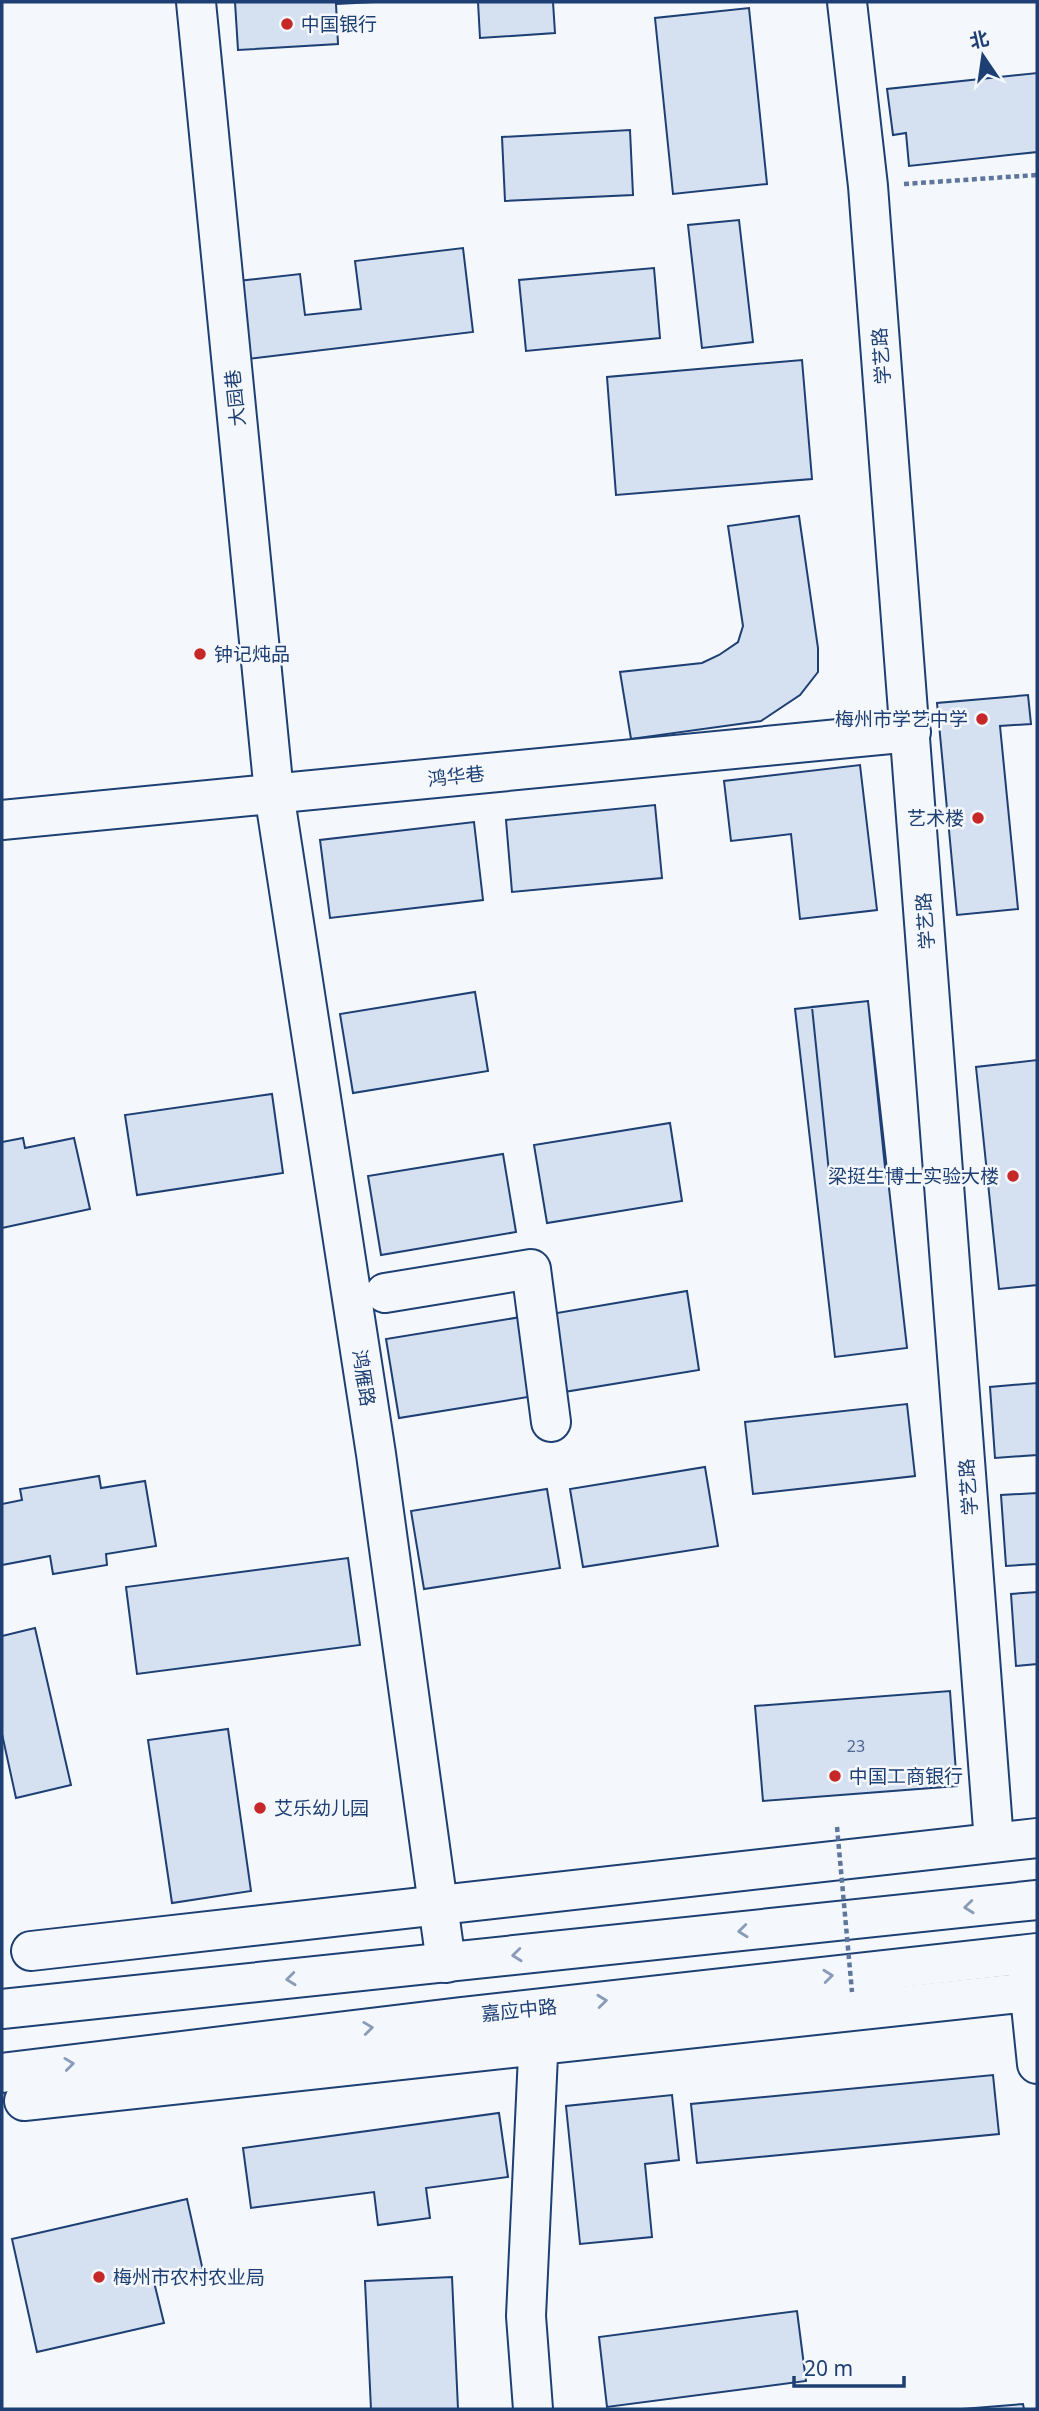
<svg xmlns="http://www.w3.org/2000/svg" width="1039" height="2411" font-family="'Noto Sans','Noto Sans SC',sans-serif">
  <rect width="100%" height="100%" fill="#f4f7fb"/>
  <path fill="#d5e0f0" stroke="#1d3f73" stroke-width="2" d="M235,2h140l-39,2 2,40 -100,6z
    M478,2h75l2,31 -75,5z
    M749,8l18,176 -94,10 -18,-176z
    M1037,73v79l-128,14 -3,-33 -13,2 -6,-46z
    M630,130l3,65 -128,6 -3,-64z
    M739,220l14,122 -51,6 -14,-123z
    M463,248l10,84 -225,27 -10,-78 62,-7 5,41 56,-6 -6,-48z
    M654,268l6,70 -134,13 -7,-71z
    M802,360l10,119 -196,16 -9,-118z
    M799,516l19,132v24l-18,23 -39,26 -130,18 -11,-67 82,-9 17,-8 19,-13 5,-16 -15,-100z
    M1028,695l3,29 -31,2 18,183 -61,6 -20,-212z
    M860,765l17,145 -77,9 -9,-85 -60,7 -7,-60z
    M655,805l7,73 -150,14 -6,-72z
    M474,822l9,78 -153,18 -10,-78z
    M475,992l13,79 -135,22 -13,-79z
    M868,1001l18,176 -56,5 -18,-175z
    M868,1001l39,347 -72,9 -40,-348z
    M1037,1060v225l-38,4 -23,-222z
    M272,1094l11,79 -146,22 -12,-80z
    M670,1123l12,78 -135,22 -13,-78z
    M23,1138l2,10 49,-10 16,71 -88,19v-86z
    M503,1154l13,78 -135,23 -13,-79z
    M687,1291l12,79 -135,22 -13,-78z
    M521,1317l13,79 -135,22 -13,-79z
    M1037,1383v72l-42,3 -5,-71z
    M907,1404l8,72 -162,18 -8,-72z
    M705,1467l13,79 -135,21 -13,-78z
    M99,1476l2,12 44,-7 11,65 -50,8 1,11 -54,9 -3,-18 -48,9v-61l20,-4 -2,-11z
    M547,1489l13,79 -136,21 -13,-78z
    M1037,1493v71l-31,2 -5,-71z
    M348,1558l12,87 -223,29 -11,-87z
    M1037,1592v72l-21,2 -5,-72z
    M35,1628l36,157 -55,13 -14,-64v-98z
    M950,1691l7,95 -194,15 -8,-95z
    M228,1729l23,162 -79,12 -24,-163z
    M993,2075l6,59 -302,29 -6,-59z
    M672,2095l7,65 -34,4 7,73 -72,7 -14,-138z
    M499,2113l9,64 -82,11 4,30 -52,7 -4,-33 -123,16 -8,-60z
    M187,2199l16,72 -49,11 10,41 -127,29 -25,-113z
    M452,2277l6,132h-87l-6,-128z
    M797,2311l9,70 -199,26 -8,-70z
    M1023,2404l1,5h-62z"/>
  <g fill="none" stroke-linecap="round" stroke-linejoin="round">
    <g stroke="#1d3f73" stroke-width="42">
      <path id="minor" d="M196,2l78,791 102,661 70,509
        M847,2l21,184 126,1656
        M2,820l909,-88
        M385,1293l146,-24 20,153
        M31,1951l1006,-113
        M1027,1967l10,97
        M24,2101l1013,-110
        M533,2409l-7,-93 12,-261"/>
    </g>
    <g stroke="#1d3f73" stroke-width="42">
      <path id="major" d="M2,2009l1035,-109
        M2,2073l459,-56 576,-64"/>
    </g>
    <path stroke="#5e769c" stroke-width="4.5" stroke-dasharray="5 3.5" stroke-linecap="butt" d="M904,184l133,-9"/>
    <use href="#minor" stroke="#f4f7fb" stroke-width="38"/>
    <use href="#major" stroke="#f4f7fb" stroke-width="38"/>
    <path stroke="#5e769c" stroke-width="4.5" stroke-dasharray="5 3.5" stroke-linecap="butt" d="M837,1827l15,165"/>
  </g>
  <defs><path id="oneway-chevron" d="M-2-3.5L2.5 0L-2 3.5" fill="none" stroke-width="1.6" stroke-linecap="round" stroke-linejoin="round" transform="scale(1.75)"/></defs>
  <g stroke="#889bb7">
    <use href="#oneway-chevron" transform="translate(969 1907) rotate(174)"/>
    <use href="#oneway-chevron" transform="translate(743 1931) rotate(174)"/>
    <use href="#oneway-chevron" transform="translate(517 1955) rotate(174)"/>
    <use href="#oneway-chevron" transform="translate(828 1976) rotate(-6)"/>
    <use href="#oneway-chevron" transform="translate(291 1979) rotate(174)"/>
    <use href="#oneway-chevron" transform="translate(602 2001) rotate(-6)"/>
    <use href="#oneway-chevron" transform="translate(368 2028) rotate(-7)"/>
    <use href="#oneway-chevron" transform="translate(69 2064) rotate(-7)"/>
  </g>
  <g fill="#c62828" stroke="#f4f7fb" stroke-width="2.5">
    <circle cx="287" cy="24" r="7"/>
    <circle cx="200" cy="654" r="7"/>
    <circle cx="982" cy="719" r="7"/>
    <circle cx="978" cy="818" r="7"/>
    <circle cx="1013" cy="1176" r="7"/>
    <circle cx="835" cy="1776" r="7"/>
    <circle cx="260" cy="1808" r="7"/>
    <circle cx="99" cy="2277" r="7"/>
  </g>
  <g text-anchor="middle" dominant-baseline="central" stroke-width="5" stroke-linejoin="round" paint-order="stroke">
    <g font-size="16" fill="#4b6792">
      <text x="856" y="1746">23</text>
    </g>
    <g font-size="19" fill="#1d3f73" stroke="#f4f7fb" text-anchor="start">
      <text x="301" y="24">中国银行</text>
      <text x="214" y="654">钟记炖品</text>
      <text x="968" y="719" text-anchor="end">梅州市学艺中学</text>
      <text x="964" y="818" text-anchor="end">艺术楼</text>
      <text x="999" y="1176" text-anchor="end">梁挺生博士实验大楼</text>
      <text x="849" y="1776">中国工商银行</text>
      <text x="274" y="1808">艾乐幼儿园</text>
      <text x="113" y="2277">梅州市农村农业局</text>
    </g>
    <g font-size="19" fill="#1d3f73" stroke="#f4f7fb">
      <text transform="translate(881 356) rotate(-94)">学艺路</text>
      <text transform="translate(235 398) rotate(-96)">大园巷</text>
      <text transform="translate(456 776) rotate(-6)">鸿华巷</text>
      <text transform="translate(925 921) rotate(-94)">学艺路</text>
      <text transform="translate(364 1378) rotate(81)">鸿雁路</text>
      <text transform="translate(968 1487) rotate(-94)">学艺路</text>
      <text transform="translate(519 2010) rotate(-6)">嘉应中路</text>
    </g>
  </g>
  <rect width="1039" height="2411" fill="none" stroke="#1d3f73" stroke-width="7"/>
  <g transform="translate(983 56) rotate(347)" stroke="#f4f7fb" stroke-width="5" paint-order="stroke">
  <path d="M0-5L12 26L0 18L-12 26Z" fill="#1d3f73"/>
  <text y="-10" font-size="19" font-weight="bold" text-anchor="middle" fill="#1d3f73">北</text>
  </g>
  <path d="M794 2376v10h110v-10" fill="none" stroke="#1d3f73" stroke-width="3.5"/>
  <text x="804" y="2376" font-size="21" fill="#1d3f73" stroke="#f4f7fb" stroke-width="5" paint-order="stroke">20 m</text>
</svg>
